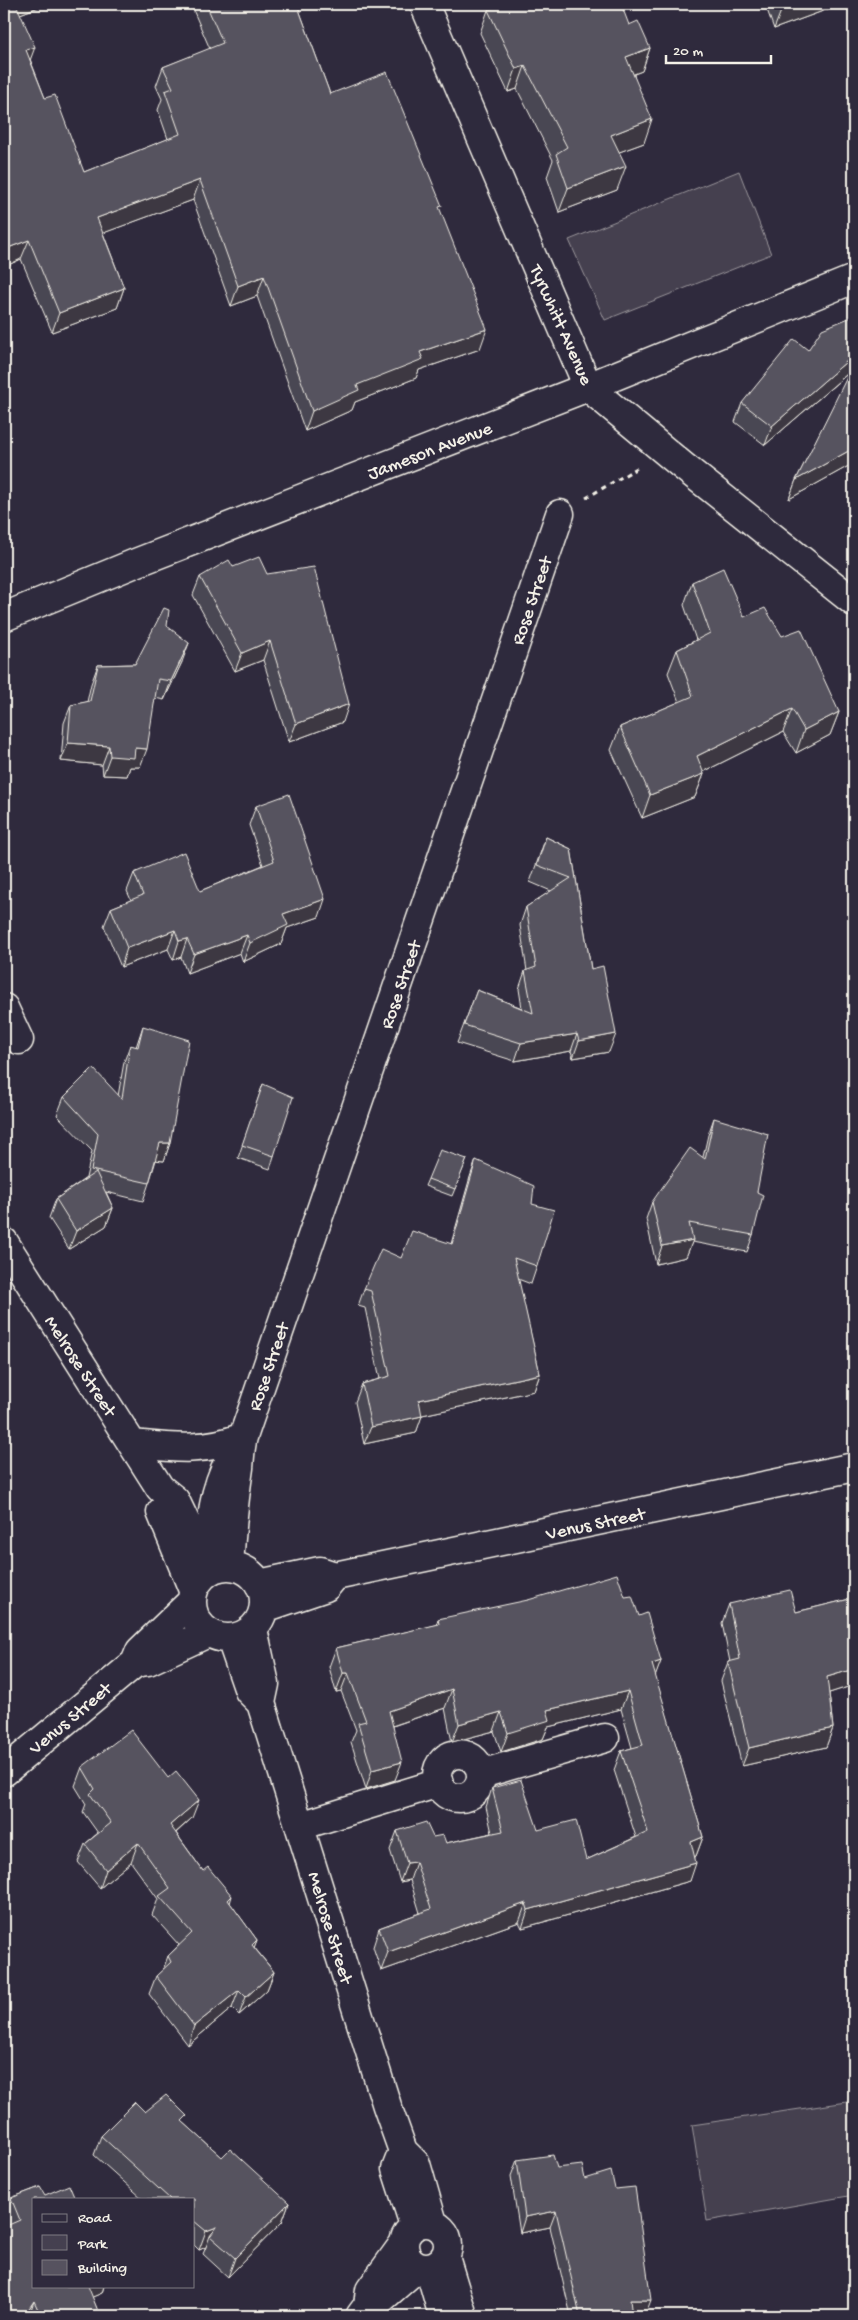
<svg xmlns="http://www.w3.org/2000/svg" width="858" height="2320" viewBox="0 0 858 2320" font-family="'Gochi Hand',sans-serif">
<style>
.green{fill:#454050;stroke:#9c989c}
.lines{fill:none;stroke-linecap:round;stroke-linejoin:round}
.minor-casing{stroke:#f4f1e8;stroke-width:31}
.path{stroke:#f4f1e8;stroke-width:3;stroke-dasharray:5 4;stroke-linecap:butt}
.minor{stroke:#2f2a3d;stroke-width:28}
.wall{fill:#4a4752;stroke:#f4f1e8}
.shaded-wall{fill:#3c3942;stroke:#f4f1e8}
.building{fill:#56525f;stroke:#f4f1e8}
.labels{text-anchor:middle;stroke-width:5;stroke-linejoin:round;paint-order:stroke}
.street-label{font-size:19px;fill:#f4f1e8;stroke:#2f2a3d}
</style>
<rect width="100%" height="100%" fill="#2f2a3d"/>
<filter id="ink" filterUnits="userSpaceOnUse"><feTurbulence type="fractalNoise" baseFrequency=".02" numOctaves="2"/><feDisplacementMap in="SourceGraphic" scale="10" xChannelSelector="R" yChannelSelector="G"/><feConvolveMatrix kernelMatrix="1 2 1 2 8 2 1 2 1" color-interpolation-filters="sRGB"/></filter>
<g filter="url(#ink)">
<path class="green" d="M 739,171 L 771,254 L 605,320 L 569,240 Z
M 854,2101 L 854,2195 L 707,2221 L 692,2125 Z"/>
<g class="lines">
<g class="minor-casing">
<path id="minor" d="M 424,4 L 588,387 L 683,466 L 854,602
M 4,617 L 133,564 L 588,387 L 854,279
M 4,1008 L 19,1040
M 4,1242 L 160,1488 L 175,1500 L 209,1571
M 134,1444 C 174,1448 204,1452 243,1437
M 161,1512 L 193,1590
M192 1602a36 36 0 1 1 72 0a36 36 0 1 1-72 0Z
M 214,1566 C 210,1530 210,1504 225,1469
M 229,1566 C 231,1533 234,1501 239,1468 C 240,1457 240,1448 243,1437 L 560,514
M 259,1584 L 320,1571 L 335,1576 L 854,1467
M 264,1608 L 326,1587 L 335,1576
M 253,1629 L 265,1684 L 261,1703 L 387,2106 L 403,2151 L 416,2164 L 433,2223
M 231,1639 L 249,1691 L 261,1703
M 135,1663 L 140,1651 L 191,1602
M437 1776a22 22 0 1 1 44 0a22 22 0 1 1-44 0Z
M 4,1772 L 135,1663 L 148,1661 L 208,1633
M 481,1774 L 605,1738
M 300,1826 L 439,1783
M 403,2151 L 396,2169 L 414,2225
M404 2245a22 22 0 1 1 44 0a22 22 0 1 1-44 0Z
M 445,2257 L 463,2316
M 429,2267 L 443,2316
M 368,2305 L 380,2300 L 419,2266
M 360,2316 L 368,2305 L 370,2290 L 404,2243"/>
</g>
<path class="path" d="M 586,498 L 637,468"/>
<use href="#minor" class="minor"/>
</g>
<path class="wall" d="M 4,4 L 46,4 L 20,14 L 30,59 L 45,98 L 84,172 L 168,139 L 158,110 L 162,99 L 156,86 L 163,67 L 210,49 L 194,12 L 197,4 L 297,4 L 330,94 L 440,211 L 480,349 L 419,370 L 416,378 L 355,402 L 352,410 L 305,431 L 257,296 L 231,306 L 193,200 L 103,233 L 124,288 L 117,308 L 52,332 L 21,259 L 4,267 Z
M 765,4 L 842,4 L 774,29 Z
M 596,6 L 629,25 L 650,48 L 642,71 L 634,74 L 644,143 L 619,152 L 617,190 L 559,212 L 547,177 L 553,160 L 517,89 L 508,92 L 480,33 L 488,10 Z
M 854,316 L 854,463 L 789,499 L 796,480 L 851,371 L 765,445 L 735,422 L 742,403 L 808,350 Z
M 233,567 L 267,574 L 343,722 L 289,742 L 263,660 L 235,671 L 193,595 L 200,577 Z
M 692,582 L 744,617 L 782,636 L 839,712 L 830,735 L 796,753 L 783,732 L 703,772 L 704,774 L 695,797 L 642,818 L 611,750 L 620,727 L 679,702 L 668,673 L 677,650 L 696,640 L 684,605 Z
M 167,626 L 182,662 L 164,700 L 155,698 L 140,767 L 130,767 L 127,776 L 103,775 L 102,765 L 61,761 L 64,723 L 71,705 L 87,702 L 91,684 L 98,665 L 135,664 Z
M 256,806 L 319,917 L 287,928 L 281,944 L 243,962 L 240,953 L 187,973 L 181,957 L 173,960 L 168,949 L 121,967 L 104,926 L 111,908 L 131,900 L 127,891 L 134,873 L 200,891 L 263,865 L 249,825 Z
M 546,837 L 571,849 L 591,969 L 609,1052 L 573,1058 L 571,1051 L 515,1061 L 457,1043 L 477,990 L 522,1008 L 519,989 L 525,971 L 527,971 L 520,925 L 526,907 L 551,891 L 530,882 Z
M 143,1026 L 170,1143 L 164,1161 L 156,1160 L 149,1183 L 143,1201 L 106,1192 L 113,1208 L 106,1226 L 69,1249 L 49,1218 L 56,1199 L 86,1178 L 92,1151 L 57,1115 L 64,1097 L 118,1096 L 124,1062 L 130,1045 L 136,1047 Z
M 263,1084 L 274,1156 L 270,1169 L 238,1158 Z
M 714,1118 L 757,1192 L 753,1235 L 747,1252 L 692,1242 L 686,1257 L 656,1264 L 646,1219 L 652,1202 L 703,1157 L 708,1135 Z
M 467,1159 L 452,1196 L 425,1186 L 428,1179 Z
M 476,1160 L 532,1204 L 537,1266 L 531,1284 L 518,1279 L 540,1374 L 534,1391 L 422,1415 L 416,1433 L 364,1444 L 355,1402 L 362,1384 L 380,1379 L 365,1308 L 358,1306 L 364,1289 L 401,1258 L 451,1244 L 470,1177 Z
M 625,1597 L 639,1616 L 661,1661 L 655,1676 L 703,1837 L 696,1856 L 695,1857 L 690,1881 L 522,1928 L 519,1922 L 381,1971 L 373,1947 L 379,1928 L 420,1913 L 410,1880 L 400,1882 L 390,1850 L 397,1831 L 433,1837 L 446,1843 L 492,1833 L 486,1807 L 492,1788 L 538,1830 L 586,1860 L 636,1837 L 614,1770 L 621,1751 L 632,1748 L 621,1709 L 548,1727 L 543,1739 L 501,1752 L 494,1731 L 452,1742 L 445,1708 L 393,1726 L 395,1780 L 366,1789 L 351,1742 L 356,1730 L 341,1691 L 336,1692 L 329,1667 L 336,1648 L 436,1625 L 438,1619 Z
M 854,1598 L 854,1685 L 829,1693 L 833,1728 L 826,1747 L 742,1766 L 721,1681 L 728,1662 L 730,1662 L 722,1623 L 729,1604 L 796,1612 Z
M 82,1767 L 192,1818 L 176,1833 L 203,1871 L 232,1896 L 230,1903 L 257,1940 L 254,1947 L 274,1972 L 267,1990 L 239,2015 L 232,2008 L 188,2045 L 149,1994 L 156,1976 L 163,1970 L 168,1956 L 179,1945 L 152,1915 L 158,1899 L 131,1862 L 100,1888 L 78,1862 L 85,1844 L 98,1833 L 83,1812 L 86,1804 L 75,1786 Z
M 145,2112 L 184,2123 L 222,2157 L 289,2203 L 282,2222 L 228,2277 L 203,2254 L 206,2247 L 199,2250 L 194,2245 L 194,2199 L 143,2199 L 94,2155 L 101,2136 Z
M 517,2160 L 557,2168 L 585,2179 L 645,2316 L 571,2316 L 550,2227 L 520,2233 L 511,2176 Z
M 40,2187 L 34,2286 L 104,2286 L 102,2293 L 92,2297 L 100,2316 L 4,2316 L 8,2225 L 4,2216 L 11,2198 Z"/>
<path class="shaded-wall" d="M 12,4 L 46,4 L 7,19 Z
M 799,4 L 842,4 L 774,29 L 781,11 Z
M 35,47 L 28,66 L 26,50 Z
M 650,48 L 642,71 L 618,80 L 626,57 Z
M 525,66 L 517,89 L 508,92 L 516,69 Z
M 652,119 L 644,143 L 603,158 L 611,135 Z
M 626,166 L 617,190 L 559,212 L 568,188 Z
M 200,180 L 193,200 L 90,238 L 97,218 Z
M 29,240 L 21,259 L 4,267 L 4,259 L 8,248 Z
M 264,276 L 257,296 L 231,306 L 238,286 Z
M 124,288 L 117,308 L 52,332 L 59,313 Z
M 487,329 L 480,349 L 419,370 L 416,378 L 355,402 L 352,410 L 305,431 L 312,411 L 357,385 L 420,352 Z
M 854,355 L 854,368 L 765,445 L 772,426 Z
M 854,448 L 854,463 L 789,499 L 796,480 Z
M 270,641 L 263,660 L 235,671 L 242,653 Z
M 189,643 L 182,662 L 164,700 L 171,681 Z
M 349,704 L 343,722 L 289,742 L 296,724 Z
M 792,709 L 783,732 L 689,779 L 697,756 Z
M 839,712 L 830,735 L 796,753 L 804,730 Z
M 68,743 L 109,746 L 102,765 L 61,761 Z
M 135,748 L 147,749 L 140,767 L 130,767 L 127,776 L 103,775 L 110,756 Z
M 704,774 L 695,797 L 642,818 L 650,795 Z
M 325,899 L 319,917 L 287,928 L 281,944 L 243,962 L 250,943 L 283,914 Z
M 175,930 L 168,949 L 121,967 L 127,948 Z
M 247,935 L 240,953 L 187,973 L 194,954 Z
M 187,939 L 181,957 L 173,960 L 179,941 Z
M 577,1034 L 571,1051 L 515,1061 L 521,1043 Z
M 616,1034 L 609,1052 L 573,1058 L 579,1041 Z
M 160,1143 L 170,1143 L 164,1161 L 154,1160 Z
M 113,1208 L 106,1226 L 69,1249 L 76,1231 Z
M 693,1240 L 686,1257 L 656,1264 L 662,1246 Z
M 540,1374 L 534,1391 L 413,1417 L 419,1400 Z
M 422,1416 L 416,1433 L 364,1444 L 371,1427 Z
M 661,1661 L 654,1680 L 652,1664 Z
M 854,1669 L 854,1685 L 820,1696 L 827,1677 Z
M 343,1673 L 348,1673 L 341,1691 L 336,1692 Z
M 452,1689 L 445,1708 L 383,1729 L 389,1711 Z
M 628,1691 L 621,1709 L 548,1727 L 543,1739 L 501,1752 L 508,1733 L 547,1710 Z
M 501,1712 L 494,1731 L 452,1742 L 459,1724 Z
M 833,1728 L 826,1747 L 742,1766 L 749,1748 Z
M 402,1762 L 395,1780 L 366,1789 L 372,1770 Z
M 199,1800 L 192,1818 L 163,1844 L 170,1825 Z
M 703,1837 L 696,1856 L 685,1860 L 691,1842 Z
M 138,1843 L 131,1862 L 100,1888 L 106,1870 Z
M 416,1862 L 410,1880 L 400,1882 L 407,1863 Z
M 696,1863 L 690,1881 L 522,1928 L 528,1910 Z
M 526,1903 L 519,1922 L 381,1971 L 388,1952 Z
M 257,1940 L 250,1958 L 252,1945 Z
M 274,1972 L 267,1990 L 239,2015 L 246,1997 Z
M 239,1990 L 232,2008 L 188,2045 L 194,2026 Z
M 289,2203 L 282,2222 L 228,2277 L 235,2258 Z
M 556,2211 L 550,2227 L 520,2233 L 525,2217 Z
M 217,2227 L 210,2236 L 206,2247 L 199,2250 L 206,2231 Z
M 87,2286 L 104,2286 L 102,2293 L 81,2302 Z
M 630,2300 L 651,2300 L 645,2316 L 624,2316 Z
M 34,2301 L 29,2316 L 24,2316 Z"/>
<path class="building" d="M 4,4 L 16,4 L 35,47 L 26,50 L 45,98 L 55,95 L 84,172 L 180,134 L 165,91 L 173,88 L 163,67 L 223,43 L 206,4 L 297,4 L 330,94 L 387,72 L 442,206 L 439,207 L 487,329 L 420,352 L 423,359 L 357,385 L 359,390 L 312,411 L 264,276 L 238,286 L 200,180 L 97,218 L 124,288 L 59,313 L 29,240 L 8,248 L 4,237 Z
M 501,4 L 595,4 L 596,6 L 601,4 L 621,4 L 629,25 L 638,21 L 650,48 L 626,57 L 652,119 L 611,135 L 626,166 L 568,188 L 556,154 L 567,147 L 525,66 L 516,69 L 488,10 Z
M 778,4 L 799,4 L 781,11 Z
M 854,316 L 854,355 L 772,426 L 742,403 L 794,339 L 808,350 L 822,329 Z
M 854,363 L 854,448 L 796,480 Z
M 259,557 L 267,574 L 314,567 L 349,704 L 296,724 L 270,641 L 242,653 L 200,577 L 229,560 L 233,567 Z
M 723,568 L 744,617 L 765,608 L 782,636 L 801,629 L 839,712 L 804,730 L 792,709 L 697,756 L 704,774 L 650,795 L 620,727 L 693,696 L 677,650 L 710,633 L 692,582 Z
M 164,608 L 169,610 L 167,626 L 189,643 L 171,681 L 158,679 L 147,749 L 135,748 L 134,758 L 110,756 L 109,746 L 68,743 L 71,705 L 90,701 L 98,665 L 135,664 Z
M 289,794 L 325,899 L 283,914 L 288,925 L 250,943 L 247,935 L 194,954 L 187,939 L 179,941 L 175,930 L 127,948 L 111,908 L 143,895 L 134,873 L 184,852 L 200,891 L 274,861 L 256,806 Z
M 546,837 L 571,849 L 591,969 L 603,966 L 616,1034 L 579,1041 L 577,1034 L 521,1043 L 464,1025 L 477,990 L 533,1013 L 525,971 L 536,967 L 526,907 L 571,878 L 537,865 Z
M 143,1026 L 189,1040 L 170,1143 L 160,1143 L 149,1183 L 91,1170 L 98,1134 L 64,1097 L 93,1068 L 122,1099 L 130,1045 L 138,1047 Z
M 263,1084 L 293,1097 L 274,1156 L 242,1145 Z
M 714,1118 L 768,1134 L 757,1192 L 763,1195 L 753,1235 L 689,1223 L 693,1240 L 662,1246 L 652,1202 L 690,1148 L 705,1159 Z
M 440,1150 L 467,1159 L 455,1189 L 428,1179 Z
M 476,1160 L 534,1186 L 532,1204 L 554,1210 L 537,1266 L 514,1258 L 540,1374 L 419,1400 L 422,1416 L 371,1427 L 362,1384 L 390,1376 L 371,1291 L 364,1289 L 381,1249 L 401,1258 L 412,1231 L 452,1244 Z
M 96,1172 L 113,1208 L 76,1231 L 56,1199 Z
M 617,1574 L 625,1597 L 632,1596 L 639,1616 L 647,1613 L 661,1661 L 652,1664 L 703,1837 L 691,1842 L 696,1863 L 528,1910 L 526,1903 L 388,1952 L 379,1928 L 431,1909 L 416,1862 L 407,1863 L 397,1831 L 426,1822 L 433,1837 L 443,1835 L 446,1843 L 503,1831 L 492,1788 L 521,1780 L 538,1830 L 576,1820 L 586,1860 L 648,1832 L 621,1751 L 643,1745 L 628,1691 L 547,1710 L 550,1720 L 508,1733 L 501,1712 L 459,1724 L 452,1689 L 389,1711 L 402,1762 L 372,1770 L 358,1723 L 366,1721 L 348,1673 L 343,1673 L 336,1648 L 439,1624 L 438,1619 L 528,1600 Z
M 790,1590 L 796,1612 L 854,1598 L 854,1669 L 827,1677 L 833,1728 L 749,1748 L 728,1662 L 740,1659 L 729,1604 Z
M 131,1730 L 168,1778 L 176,1771 L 199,1800 L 170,1825 L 203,1871 L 208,1867 L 232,1896 L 228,1900 L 257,1940 L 252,1945 L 274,1972 L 246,1997 L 239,1990 L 194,2026 L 156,1976 L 171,1962 L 168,1956 L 192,1933 L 159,1896 L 170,1888 L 138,1843 L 106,1870 L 85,1844 L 111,1823 L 90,1794 L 95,1789 L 82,1767 Z
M 166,2095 L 187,2116 L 182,2121 L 222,2157 L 230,2149 L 289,2203 L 235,2258 L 210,2236 L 217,2227 L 206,2231 L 194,2221 L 194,2199 L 170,2199 L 101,2136 L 135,2102 L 145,2112 Z
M 553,2155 L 557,2168 L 582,2165 L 585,2179 L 611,2171 L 615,2189 L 635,2187 L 651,2300 L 630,2300 L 632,2316 L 580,2316 L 556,2211 L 525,2217 L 517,2160 Z
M 69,2185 L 75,2199 L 34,2199 L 34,2286 L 88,2286 L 100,2316 L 41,2316 L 34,2301 L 24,2316 L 4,2316 L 4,2227 L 20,2220 L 11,2198 L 40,2187 L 45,2195 Z"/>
</g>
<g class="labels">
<g class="street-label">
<text transform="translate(563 324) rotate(66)" y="7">Tyrwhitt Avenue</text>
<text transform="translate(429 449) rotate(-21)" y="7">Jameson Avenue</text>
<text transform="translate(530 600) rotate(-71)" y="7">Rose Street</text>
<text transform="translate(399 984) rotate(-71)" y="7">Rose Street</text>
<text transform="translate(82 1365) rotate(57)" y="7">Melrose Street</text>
<text transform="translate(267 1366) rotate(-71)" y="7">Rose Street</text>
<text transform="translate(595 1522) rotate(-12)" y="7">Venus Street</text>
<text transform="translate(69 1717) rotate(-40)" y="7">Venus Street</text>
<text transform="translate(332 1927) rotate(73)" y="7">Melrose Street</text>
</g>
</g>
<rect width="858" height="2320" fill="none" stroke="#2f2a3d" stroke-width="20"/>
<rect x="10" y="10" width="838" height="2300" fill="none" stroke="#f4f1e8" stroke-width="2" filter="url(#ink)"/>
<rect x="32" y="2198" width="162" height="90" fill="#2f2a3d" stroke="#7e7a81"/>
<rect x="42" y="2214" width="25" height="8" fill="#2f2a3d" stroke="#7e7a81"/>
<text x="78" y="2222" font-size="15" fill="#f4f1e8">Road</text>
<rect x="42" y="2235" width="25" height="15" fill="#454050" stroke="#7e7a81"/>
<text x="78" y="2248" font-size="15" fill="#f4f1e8">Park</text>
<rect x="42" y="2260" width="25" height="15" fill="#56525f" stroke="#7e7a81"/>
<text x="78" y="2272" font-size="15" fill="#f4f1e8">Building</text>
<path d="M666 55v8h105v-8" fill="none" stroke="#f4f1e8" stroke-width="2.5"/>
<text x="673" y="55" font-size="15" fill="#f4f1e8" stroke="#2f2a3d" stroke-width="4" paint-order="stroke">20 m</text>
</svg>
